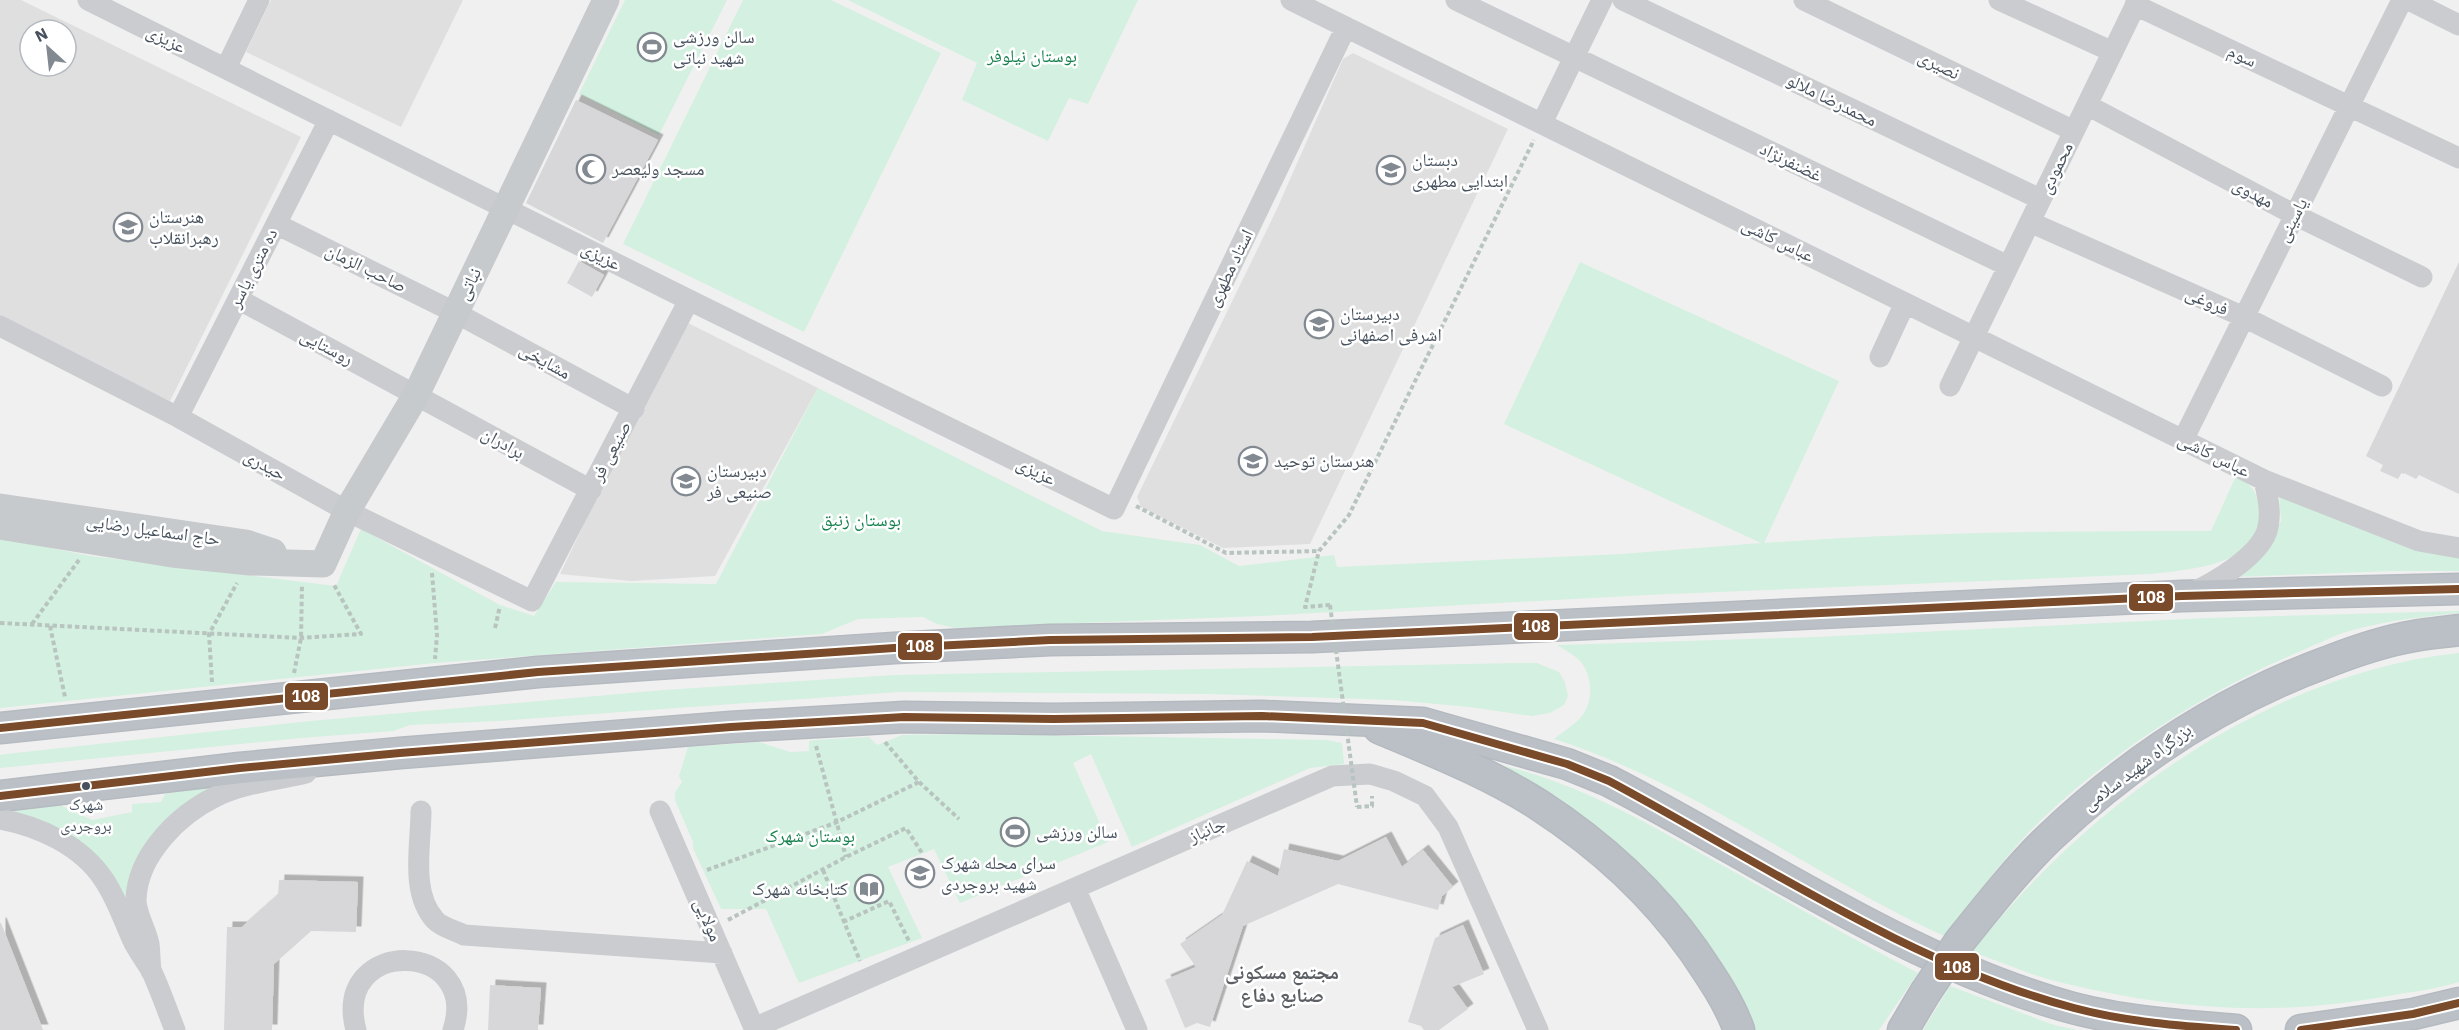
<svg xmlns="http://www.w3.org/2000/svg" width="2459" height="1030" viewBox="0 0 2459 1030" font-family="'IBM Plex Sans','Noto Naskh Arabic',sans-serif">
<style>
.education{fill:#dfdfe0;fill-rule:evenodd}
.green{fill:#d4f0e0}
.building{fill:#d7d7d9;filter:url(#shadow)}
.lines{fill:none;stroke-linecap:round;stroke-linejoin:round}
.highway-casing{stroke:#b5bac0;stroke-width:33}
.path{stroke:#b8c4c0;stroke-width:4;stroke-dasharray:4.5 3;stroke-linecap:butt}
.minor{stroke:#cacccf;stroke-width:21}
.major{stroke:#c6cacd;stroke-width:27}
.highway{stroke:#bbc0c6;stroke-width:30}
.highway-bridge-casing{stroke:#b5bac0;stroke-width:33;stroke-linecap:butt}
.path-bridge{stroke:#b8c4c0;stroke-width:4;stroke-dasharray:4.5 3;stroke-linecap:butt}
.highway-bridge{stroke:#bbc0c6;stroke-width:30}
.bus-1-casing{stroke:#fff;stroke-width:12}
.bus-1{stroke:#7a4b2a;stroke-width:8}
.bus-dot{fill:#47525e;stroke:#fff;stroke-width:2}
.labels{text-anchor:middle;stroke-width:5;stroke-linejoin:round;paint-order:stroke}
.bus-label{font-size:16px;fill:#47525e;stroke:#fff}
.poi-label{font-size:18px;fill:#47525e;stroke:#fff;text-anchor:start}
.street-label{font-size:18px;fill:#47525e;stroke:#fff}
.park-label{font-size:18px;fill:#15824e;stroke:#fff}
.neighbourhood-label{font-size:20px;font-weight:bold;fill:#5c6065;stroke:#fff}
.line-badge{stroke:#fff;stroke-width:2}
.badge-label{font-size:16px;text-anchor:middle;font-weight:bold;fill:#fff}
</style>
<defs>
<filter id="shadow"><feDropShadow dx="5.5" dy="-5.5" stdDeviation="0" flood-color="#0004"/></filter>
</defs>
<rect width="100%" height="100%" fill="#f1f0f0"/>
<path class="education" d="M 0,0 L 21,0 L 301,137 L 170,401 L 0,318 ZM 30,30 L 66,30 L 66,66 L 30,66 Z
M 271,0 L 463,0 L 401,127 L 246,52 Z
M 1353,53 L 1508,129 L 1310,544 L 1223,548 L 1141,507 L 1137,497 L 1276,211 L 1343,59 Z
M 682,320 L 818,388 L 715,576 L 631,581 L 560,574 Z"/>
<path class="green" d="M 625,0 L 727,0 L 659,135 L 579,94 Z
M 743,0 L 831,0 L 941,53 L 804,332 L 623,244 Z
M 848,0 L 1138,0 L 1088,104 L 1069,98 L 1048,141 L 962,100 L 977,63 Z
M 1580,262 L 1839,381 L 1764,543 C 1913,532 2062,531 2211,531 L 2236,476 C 2252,484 2259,494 2259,512 C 2261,567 2190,569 2151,574 L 1647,595 L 1261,616 L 955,628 L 937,624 L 923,617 L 858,619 L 822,634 L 435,663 L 0,708 L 0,538 L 91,556 L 336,586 L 361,529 L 500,605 L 534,616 L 556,582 L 716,584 L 818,388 L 1102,531 L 1200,545 L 1239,566 L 1334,555 L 1337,567 L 1621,554 L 1761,543 L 1504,424 Z
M 2279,493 L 2459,556 L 2459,571 L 2393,571 L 2234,577 L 2271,543 L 2281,521 Z
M 2459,611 L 2459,613 C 2419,617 2381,621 2343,633 C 2329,638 2315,645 2301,651 C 2206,691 2103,757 2030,831 C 1999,864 1972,901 1944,936 C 1812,875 1692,783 1554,739 C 1562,732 1573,726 1580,718 C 1595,702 1593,672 1577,658 C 1571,653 1563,649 1557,645 L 1815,637 L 2208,618 Z
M 2459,653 L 2459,982 C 2436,989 2411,992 2388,996 C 2272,1017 2176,1010 2063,983 C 2032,976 2002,962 1972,952 C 2088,804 2268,673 2459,653 Z
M 1516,663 L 1537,663 L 1559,672 L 1565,682 L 1568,696 L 1564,705 L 1550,713 L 1532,716 L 1469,707 L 1393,700 L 1206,694 L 899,692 L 498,721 L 410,725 L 393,731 L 301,738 L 0,768 L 0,755 L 15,753 L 310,721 L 664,690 L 894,675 Z
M 975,734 L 1326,740 L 1342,743 L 1344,764 L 1310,768 L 1132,847 L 1091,754 L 1073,763 L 1108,842 L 960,903 L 934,849 L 888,867 L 922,938 L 799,983 L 766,909 L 721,909 L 693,848 L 693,842 L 675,800 L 675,793 L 682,782 L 679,776 L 688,747 L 759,742 L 790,752 L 809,751 L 809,741 L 814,740 L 869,737 L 877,745 L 902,735 Z
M 1476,760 C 1564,775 1641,819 1718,863 C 1785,900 1851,938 1918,973 L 1879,1030 L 1747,1030 L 1714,964 Z
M 242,781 L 205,796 L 129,903 L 110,878 L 0,808 L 60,805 L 92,820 L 132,812 L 132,804 L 161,802 L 165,794 Z
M 1950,986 L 2054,1025 L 2077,1030 L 1923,1030 Z"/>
<path class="building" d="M 576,100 L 658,140 L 603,243 L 526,203 Z
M 579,261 L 604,275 L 592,297 L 567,283 Z
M 2459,262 L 2459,494 L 2419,475 L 2416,479 L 2402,472 L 2398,479 L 2380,471 L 2383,465 L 2366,456 Z
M 1386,837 L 1402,867 L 1423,850 L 1453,887 L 1442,896 L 1438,910 L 1338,884 L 1243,926 L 1210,1027 L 1197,1023 L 1185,1028 L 1165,980 L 1196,967 L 1180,944 L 1222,915 L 1247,861 L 1278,876 L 1284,849 L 1338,861 Z
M 279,880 L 358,882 L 356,932 L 311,931 L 274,964 L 272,1030 L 224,1030 L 227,927 L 242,927 L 278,895 Z
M 0,923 L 1,923 L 43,1030 L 0,1030 Z
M 1463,925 L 1484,974 L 1452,987 L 1468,1009 L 1439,1030 L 1424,1030 L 1421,1026 L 1408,1022 L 1435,938 Z
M 490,985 L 541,988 L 538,1030 L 488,1030 Z"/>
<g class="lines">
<g class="highway-casing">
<path id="highway" d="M 0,728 L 538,672 L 894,648 L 1050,640 L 1312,637 L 2182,596 L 2459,589
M 1379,728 C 1433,751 1489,773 1539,805 C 1599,844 1653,893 1694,951 C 1711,976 1729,1002 1739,1030
M 0,796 L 240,768 L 400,753 L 731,727 L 904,717 L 1054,719 L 1262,716 L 1423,723 L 1567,764 L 1609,781 C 1754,856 1896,954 2052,1002 C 2111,1021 2174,1025 2236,1030
M 1960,941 C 1989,905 2017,869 2049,838 C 2130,761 2223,700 2327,662 C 2355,651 2384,641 2414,636 C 2429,633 2444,632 2459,630
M 1903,1030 L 1925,993
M 2301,1030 L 2413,1014 L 2459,1003"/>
</g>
<path class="path" d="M 1136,506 L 1226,553 L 1319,551
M 432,573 L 437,635 L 435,659
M 1330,605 L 1305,607 L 1319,551 L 1349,515 L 1534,140
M 0,623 L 301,638 L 361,634 L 333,583
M 32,624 L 79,560
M 50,626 L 65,697
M 495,628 L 500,606
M 294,673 L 301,638 L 302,585
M 212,682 L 209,634 L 237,583
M 885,742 L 919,782 L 959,819
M 816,746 L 846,857
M 1357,807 L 1372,806 L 1372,796
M 707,870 L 835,823 L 919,782
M 823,870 L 860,961
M 728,920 L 846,857 L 906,828 L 922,853
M 843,922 L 889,901 L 909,941"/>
<path class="minor" d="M 88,0 L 689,300 L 1114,509 L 1346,27
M 1291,0 L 2264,480 L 2419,541 L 2459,548
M 1456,0 L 2008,266
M 1623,0 L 2040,199
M 1804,0 L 2074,131
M 1999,0 L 2113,52
M 2409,0 L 2459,25
M 2135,5 L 2459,158
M 226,68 L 259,0
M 2087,105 L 2295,215 L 2422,277
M 1542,123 L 1602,0
M 2030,222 L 2244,317 L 2382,386
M 276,224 L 456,313 L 634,409
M 238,299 L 591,490
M 0,326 L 178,417 L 347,511 L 532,601 L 689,300
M 1880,357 L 1905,303
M 1950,386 L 2138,0
M 178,417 L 329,120
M 2183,440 L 2402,0
M 2191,593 C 2214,583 2258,557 2267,531 C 2272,515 2268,497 2264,480
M 421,811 C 421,845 410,893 435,920 C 441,927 456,931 464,935 L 722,953
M 660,811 L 755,1030
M 0,819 C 39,826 82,846 104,880 C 117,899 124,922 134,943 C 139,952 145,961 151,970 C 160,989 167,1010 175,1030
M 1075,888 L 1137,1030
M 151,971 C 150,962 150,952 149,944 C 146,929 136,914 136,900 C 137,855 179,814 217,796 C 244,783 277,780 306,773
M 754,1028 L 1332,776 L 1370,774 L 1394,781 L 1425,796 L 1448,827 L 1538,1030
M 356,1030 C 331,935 482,940 453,1030"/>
<path class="major" d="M 0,507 L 246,543 L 273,552
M 0,526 L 172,554 L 250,562 L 323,564 L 347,511 L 416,395 L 606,0"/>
<use href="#highway" class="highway"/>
<g class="highway-bridge-casing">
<path id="highway-bridge" d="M 1925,993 L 1960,941"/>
</g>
<path class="path-bridge" d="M 1330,605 L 1357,807"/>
<use href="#highway-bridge" class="highway-bridge"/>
<g class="bus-1-casing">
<path id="bus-1" d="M 0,728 L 538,672 L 894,648 L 1050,640 L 1312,637 L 2182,596 L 2459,589
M 0,796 L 240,768 L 400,753 L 731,727 L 904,717 L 1054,719 L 1262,716 L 1423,723 L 1567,764 L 1609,781 C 1757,860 1911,965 2074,1008 C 2127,1022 2182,1026 2236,1030
M 2301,1030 L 2413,1014 L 2459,1003"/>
</g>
<use href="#bus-1" class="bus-1"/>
</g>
<defs>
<g id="stadium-ring" transform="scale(1.5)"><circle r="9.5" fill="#fff" stroke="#828991" stroke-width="1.5"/><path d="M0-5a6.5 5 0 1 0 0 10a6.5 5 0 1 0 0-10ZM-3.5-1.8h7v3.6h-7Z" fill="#828991"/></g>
<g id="mosque-ring" transform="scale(1.5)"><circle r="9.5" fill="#fff" stroke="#828991" stroke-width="1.5"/><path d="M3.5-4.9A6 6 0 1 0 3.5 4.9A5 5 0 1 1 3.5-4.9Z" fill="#828991"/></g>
<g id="school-ring" transform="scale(1.5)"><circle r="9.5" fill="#fff" stroke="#828991" stroke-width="1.5"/><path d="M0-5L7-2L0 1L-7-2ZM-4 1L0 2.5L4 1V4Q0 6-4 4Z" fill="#828991"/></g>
<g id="university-ring" transform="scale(1.5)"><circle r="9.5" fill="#fff" stroke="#828991" stroke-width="1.5"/><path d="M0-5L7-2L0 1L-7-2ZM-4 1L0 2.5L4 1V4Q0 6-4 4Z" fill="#828991"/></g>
<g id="library-ring" transform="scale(1.5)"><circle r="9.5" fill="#fff" stroke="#828991" stroke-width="1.5"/><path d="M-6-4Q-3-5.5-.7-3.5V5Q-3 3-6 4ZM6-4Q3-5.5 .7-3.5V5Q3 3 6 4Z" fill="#828991"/></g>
</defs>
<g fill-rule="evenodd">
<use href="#stadium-ring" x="652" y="47"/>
<use href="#mosque-ring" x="591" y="169"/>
<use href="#school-ring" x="1391" y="170"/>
<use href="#school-ring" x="128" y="227"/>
<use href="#school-ring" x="1319" y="324"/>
<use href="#school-ring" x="1253" y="461"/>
<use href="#school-ring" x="686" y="481"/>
<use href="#stadium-ring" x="1015" y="832"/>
<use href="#university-ring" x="920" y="873"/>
<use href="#library-ring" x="869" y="889"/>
</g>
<circle class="bus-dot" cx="86" cy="786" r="5"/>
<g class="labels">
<g class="bus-label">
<text x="86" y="810">شهرک<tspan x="86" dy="21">بروجردی</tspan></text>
</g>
<g class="poi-label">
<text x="673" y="43">سالن ورزشی<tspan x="673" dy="21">شهید نباتی</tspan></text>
<text x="1412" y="166">دبستان<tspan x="1412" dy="21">ابتدایی مطهری</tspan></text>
<text x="612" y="175">مسجد ولیعصر</text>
<text x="149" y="223">هنرستان<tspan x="149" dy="21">رهبرانقلاب</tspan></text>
<text x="1340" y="320">دبیرستان<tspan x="1340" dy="21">اشرفی اصفهانی</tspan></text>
<text x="1274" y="467">هنرستان توحید</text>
<text x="707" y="477">دبیرستان<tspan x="707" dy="21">صنیعی فر</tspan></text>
<text x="1036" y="838">سالن ورزشی</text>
<text x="941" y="869">سرای محله شهرک<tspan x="941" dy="21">شهید بروجردی</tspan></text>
<text x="848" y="895" text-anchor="end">کتابخانه شهرک</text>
</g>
<g class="street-label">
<text transform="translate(166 39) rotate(26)" y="6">عزیزی</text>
<text transform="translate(2242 56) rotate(25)" y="6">سوم</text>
<text transform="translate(1939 65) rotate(26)" y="6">نصیری</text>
<text transform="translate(1832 100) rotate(26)" y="6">محمدرضا ملالو</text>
<text transform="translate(1791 162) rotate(26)" y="6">غضنفرنژاد</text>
<text transform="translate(2056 168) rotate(-64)" y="6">محمودی</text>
<text transform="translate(2253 193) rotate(28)" y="6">مهدوی</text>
<text transform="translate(2292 220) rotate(-63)" y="6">یاسینی</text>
<text transform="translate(1778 240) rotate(26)" y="6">عباس کاشی</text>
<text transform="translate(601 256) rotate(27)" y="6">عزیزی</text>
<text transform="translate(253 268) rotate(-63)" y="6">ده متری یاسر</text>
<text transform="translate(366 268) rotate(26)" y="6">صاحب الزمان</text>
<text transform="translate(1230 268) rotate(-64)" y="6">استاد مطهری</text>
<text transform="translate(469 284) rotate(-64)" y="6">نباتی</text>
<text transform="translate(2207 301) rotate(24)" y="6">فروغی</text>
<text transform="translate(327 347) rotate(28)" y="6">روستایی</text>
<text transform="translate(545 361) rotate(29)" y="6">مشایخی</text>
<text transform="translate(503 443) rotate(29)" y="6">برادران</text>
<text transform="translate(611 451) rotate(-62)" y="6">صنیعی فر</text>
<text transform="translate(2214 455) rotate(26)" y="6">عباس کاشی</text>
<text transform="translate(265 465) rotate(29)" y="6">حیدری</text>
<text transform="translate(1036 471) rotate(26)" y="6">عزیزی</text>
<text transform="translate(153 530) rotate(8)" y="6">حاج اسماعیل رضایی</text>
<text transform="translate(2137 767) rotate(-37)" y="6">بزرگراه شهید سلامی</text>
<text transform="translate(1207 830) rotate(-23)" y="6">جانباز</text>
<text transform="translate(708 920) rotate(67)" y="6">مولايی</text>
</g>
<g class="park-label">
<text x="1032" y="62">بوستان نیلوفر</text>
<text x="861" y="526">بوستان زنبق</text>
<text x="810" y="842">بوستان شهرک</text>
</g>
<g class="neighbourhood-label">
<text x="1282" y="979">مجتمع مسکونی<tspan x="1282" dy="23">صنایع دفاع</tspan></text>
</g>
</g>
<g class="line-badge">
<rect x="2128" y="583" width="46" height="29" rx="6" fill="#7a4b2a"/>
<rect x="1513" y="612" width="46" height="29" rx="6" fill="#7a4b2a"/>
<rect x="897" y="632" width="46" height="29" rx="6" fill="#7a4b2a"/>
<rect x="284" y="682" width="45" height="29" rx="6" fill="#7a4b2a"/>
<rect x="1934" y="952" width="46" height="29" rx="6" fill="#7a4b2a"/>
</g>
<g class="badge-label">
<text x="2151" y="603">108</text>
<text x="1536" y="632">108</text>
<text x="920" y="652">108</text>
<text x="306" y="702">108</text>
<text x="1957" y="973">108</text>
</g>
<g transform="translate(48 48) rotate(333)"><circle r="28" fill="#ffffff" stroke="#b5babf" stroke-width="1.5"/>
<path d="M0-4.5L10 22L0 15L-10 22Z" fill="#828991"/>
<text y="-9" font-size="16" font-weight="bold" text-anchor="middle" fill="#47525e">N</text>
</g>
</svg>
